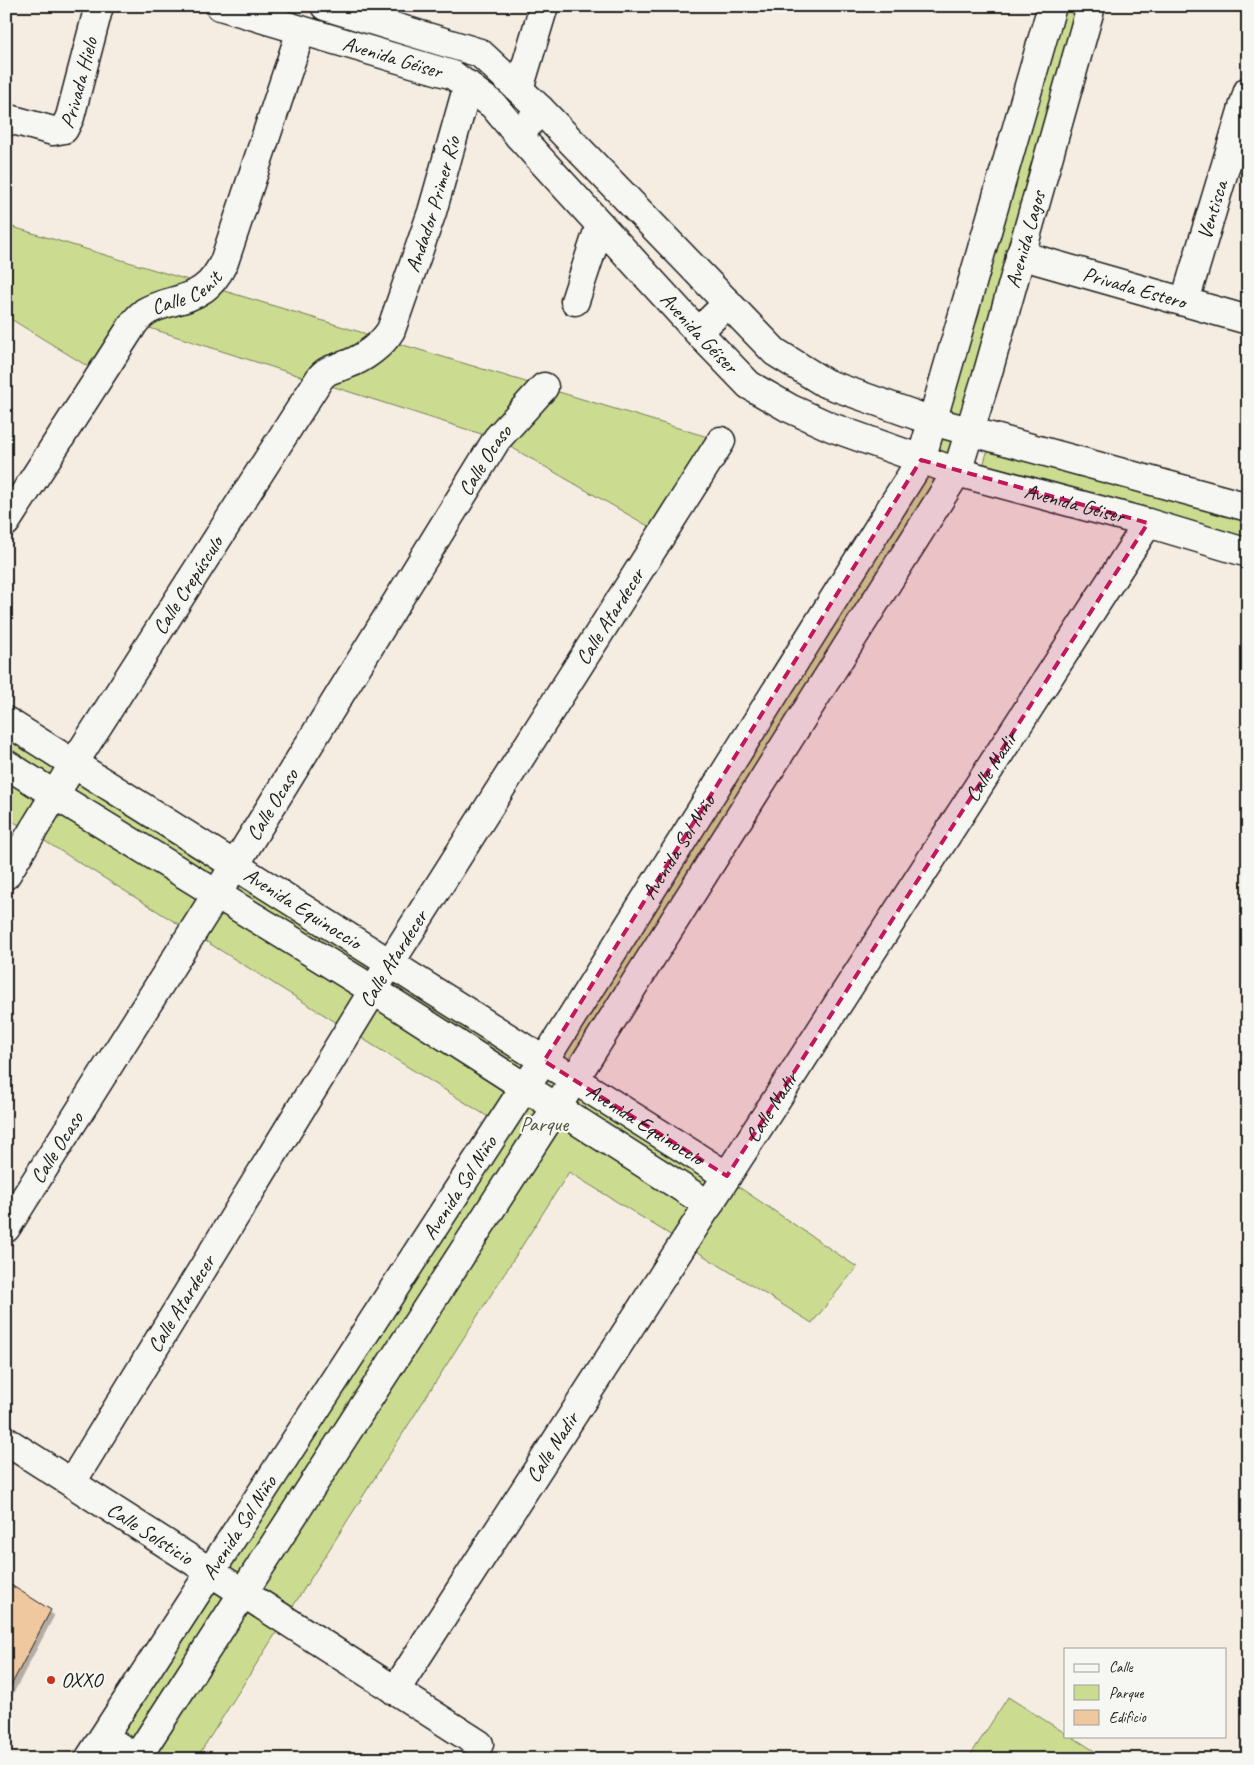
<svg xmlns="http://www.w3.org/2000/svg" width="1254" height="1765" viewBox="0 0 1254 1765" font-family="Caveat,sans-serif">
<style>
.green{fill:#cbdc91;stroke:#747c56}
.building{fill:#f0c8a0;stroke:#1c1c1c;filter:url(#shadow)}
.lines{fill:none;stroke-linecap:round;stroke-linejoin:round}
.street-casing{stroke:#1c1c1c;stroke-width:31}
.secondary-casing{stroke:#1c1c1c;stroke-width:31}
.street{stroke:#f6f6f2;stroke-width:28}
.secondary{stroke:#f6f6f2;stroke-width:28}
.marked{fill:#c2185b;fill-opacity:0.2;stroke:#c2185b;stroke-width:4;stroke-dasharray:10 6;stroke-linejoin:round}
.poi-dot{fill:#c8321e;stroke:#f6f6f2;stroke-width:2}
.labels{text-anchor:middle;stroke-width:4.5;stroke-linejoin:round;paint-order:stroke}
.street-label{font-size:21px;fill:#1c1c1c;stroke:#f6f6f2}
.park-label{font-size:21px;fill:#51563f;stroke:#f6f6f2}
.poi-label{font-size:21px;fill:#1c1c1c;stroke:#f6f6f2;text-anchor:start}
</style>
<defs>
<filter id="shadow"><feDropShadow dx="3" dy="5.5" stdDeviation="0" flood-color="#0004"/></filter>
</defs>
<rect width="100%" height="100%" fill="#f5ede2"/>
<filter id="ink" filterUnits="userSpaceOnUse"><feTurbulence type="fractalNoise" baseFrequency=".02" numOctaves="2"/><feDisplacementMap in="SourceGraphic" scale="10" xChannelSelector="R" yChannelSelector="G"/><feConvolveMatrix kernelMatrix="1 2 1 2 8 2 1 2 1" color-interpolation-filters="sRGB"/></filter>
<g filter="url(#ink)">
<path class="green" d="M 1049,6 L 1092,6 L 951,480 L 565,1073 L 656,1131 L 857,1267 L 812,1323 L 569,1172 L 196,1759 L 88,1759 L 490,1118 L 6,817 L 6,717 L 544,1060 L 921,460 Z
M 6,225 L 721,441 L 662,534 L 497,439 L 134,323 L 100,374 L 6,316 Z
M 989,446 L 1248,520 L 1248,540 L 983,466 Z
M 1008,1697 L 1065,1733 L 1065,1736 L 1071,1736 L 1107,1759 L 968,1759 Z"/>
<path class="building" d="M 6,1582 L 51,1610 L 6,1695 Z"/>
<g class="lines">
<g class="street-casing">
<g id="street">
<path id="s1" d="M 220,6 L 453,75 L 493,105 L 519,136 L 698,332 L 749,385 L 789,408 L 831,427 L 957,472 L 1148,523 L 1248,553"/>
<path d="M 325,6 L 480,53 L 540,109 L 775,352 L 825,383 L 932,421 L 1248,507"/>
<path d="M 519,89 L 544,6"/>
<path id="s2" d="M 6,118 L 53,131 L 64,129 L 70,117 L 99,6"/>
<path id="s3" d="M 1020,255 L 1248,320"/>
<path d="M 575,301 L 600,225"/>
<path id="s4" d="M 1185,301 L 1248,91"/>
<path id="s5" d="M 6,522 L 134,323 C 137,319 141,315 145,312 C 163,301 185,302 203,289 C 212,283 219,272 224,262 L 301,31"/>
<path id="s6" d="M 6,721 L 727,1176"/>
<path d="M 6,764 L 55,795 L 373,990 L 709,1205"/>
<path id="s7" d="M 6,875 L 74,763 L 320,378 C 328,368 336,369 348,364 C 364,358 382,345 391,330 L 432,212 L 468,85"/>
<path id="s8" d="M 6,1228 L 235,865 L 497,439 L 544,387"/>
<path id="s9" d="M 6,1441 L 479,1744"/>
<path id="s10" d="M 72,1482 L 390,963 L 721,441"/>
<path id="s11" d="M 395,1691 L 1148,523"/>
<path d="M 104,1737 L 136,1758"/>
</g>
</g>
<g class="secondary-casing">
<g id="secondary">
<path d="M 519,136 L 540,109"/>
<path d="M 698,332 L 728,303"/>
<path id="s12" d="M 89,1759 L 524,1088 L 544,1061 L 921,460 L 1052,6"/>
<path id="s13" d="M 136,1759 L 574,1080 L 957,472 L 988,372 L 1091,6"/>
</g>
</g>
<use href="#street" class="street"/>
<use href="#secondary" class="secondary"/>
</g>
</g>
<path class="marked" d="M 921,460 L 1148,523 L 727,1176 L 544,1061 Z"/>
<circle class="poi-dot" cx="51" cy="1680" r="5"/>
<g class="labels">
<g class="street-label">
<text dy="7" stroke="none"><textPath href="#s1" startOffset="180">Avenida Géiser</textPath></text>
<text dy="7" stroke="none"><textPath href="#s2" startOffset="109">Privada Hielo</textPath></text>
<text dy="7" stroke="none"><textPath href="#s7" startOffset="808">Andador Primer Río</textPath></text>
<text dy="7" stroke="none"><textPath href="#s4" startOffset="95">Ventisca</textPath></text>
<text dy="7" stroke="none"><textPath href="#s13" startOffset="1769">Avenida Lagos</textPath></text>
<text dy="7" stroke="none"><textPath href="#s3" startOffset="119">Privada Estero</textPath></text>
<text dy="7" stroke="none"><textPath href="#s5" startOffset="298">Calle Cenit</textPath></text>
<text dy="7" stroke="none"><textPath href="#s1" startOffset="600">Avenida Géiser</textPath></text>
<text dy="7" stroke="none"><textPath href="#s8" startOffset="905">Calle Ocaso</textPath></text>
<text dy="7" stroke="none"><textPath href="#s1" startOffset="1020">Avenida Géiser</textPath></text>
<text dy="7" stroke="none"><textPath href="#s7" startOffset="342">Calle Crepúsculo</textPath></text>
<text dy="7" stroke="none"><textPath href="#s10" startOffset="1019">Calle Atardecer</textPath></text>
<text dy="7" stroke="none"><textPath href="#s11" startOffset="1100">Calle Nadir</textPath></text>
<text dy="7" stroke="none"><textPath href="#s8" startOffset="500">Calle Ocaso</textPath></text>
<text dy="7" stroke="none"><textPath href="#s12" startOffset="1086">Avenida Sol Niño</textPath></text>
<text dy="7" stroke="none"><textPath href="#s6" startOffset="351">Avenida Equinoccio</textPath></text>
<text dy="7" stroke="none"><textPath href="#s10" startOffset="614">Calle Atardecer</textPath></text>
<text dy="7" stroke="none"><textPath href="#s11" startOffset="695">Calle Nadir</textPath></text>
<text dy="7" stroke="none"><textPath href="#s6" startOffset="756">Avenida Equinoccio</textPath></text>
<text dy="7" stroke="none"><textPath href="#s8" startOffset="95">Calle Ocaso</textPath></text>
<text dy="7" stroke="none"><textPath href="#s12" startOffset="681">Avenida Sol Niño</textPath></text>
<text dy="7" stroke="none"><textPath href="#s10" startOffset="209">Calle Atardecer</textPath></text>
<text dy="7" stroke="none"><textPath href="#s11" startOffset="290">Calle Nadir</textPath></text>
<text dy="7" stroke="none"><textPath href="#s12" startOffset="276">Avenida Sol Niño</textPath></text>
<text dy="7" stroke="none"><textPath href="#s9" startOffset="171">Calle Solsticio</textPath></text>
</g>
<g class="park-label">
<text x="544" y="1131">Parque</text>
</g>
<g class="poi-label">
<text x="61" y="1687">OXXO</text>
</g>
</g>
<rect width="1254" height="1765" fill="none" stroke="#f6f6f2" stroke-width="25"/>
<rect x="12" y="12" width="1229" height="1740" fill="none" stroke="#1c1c1c" stroke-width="2" filter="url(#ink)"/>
<rect x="1064" y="1648" width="162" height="90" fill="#f6f6f2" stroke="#9f9f9c"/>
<rect x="1074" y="1664" width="25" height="8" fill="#f6f6f2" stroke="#9f9f9c"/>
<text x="1109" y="1672" font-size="15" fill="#1c1c1c">Calle</text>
<rect x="1074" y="1685" width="25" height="15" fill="#cbdc91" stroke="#9f9f9c"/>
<text x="1109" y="1698" font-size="15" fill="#1c1c1c">Parque</text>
<rect x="1074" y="1710" width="25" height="15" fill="#f0c8a0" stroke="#9f9f9c"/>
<text x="1109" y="1722" font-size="15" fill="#1c1c1c">Edificio</text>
</svg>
